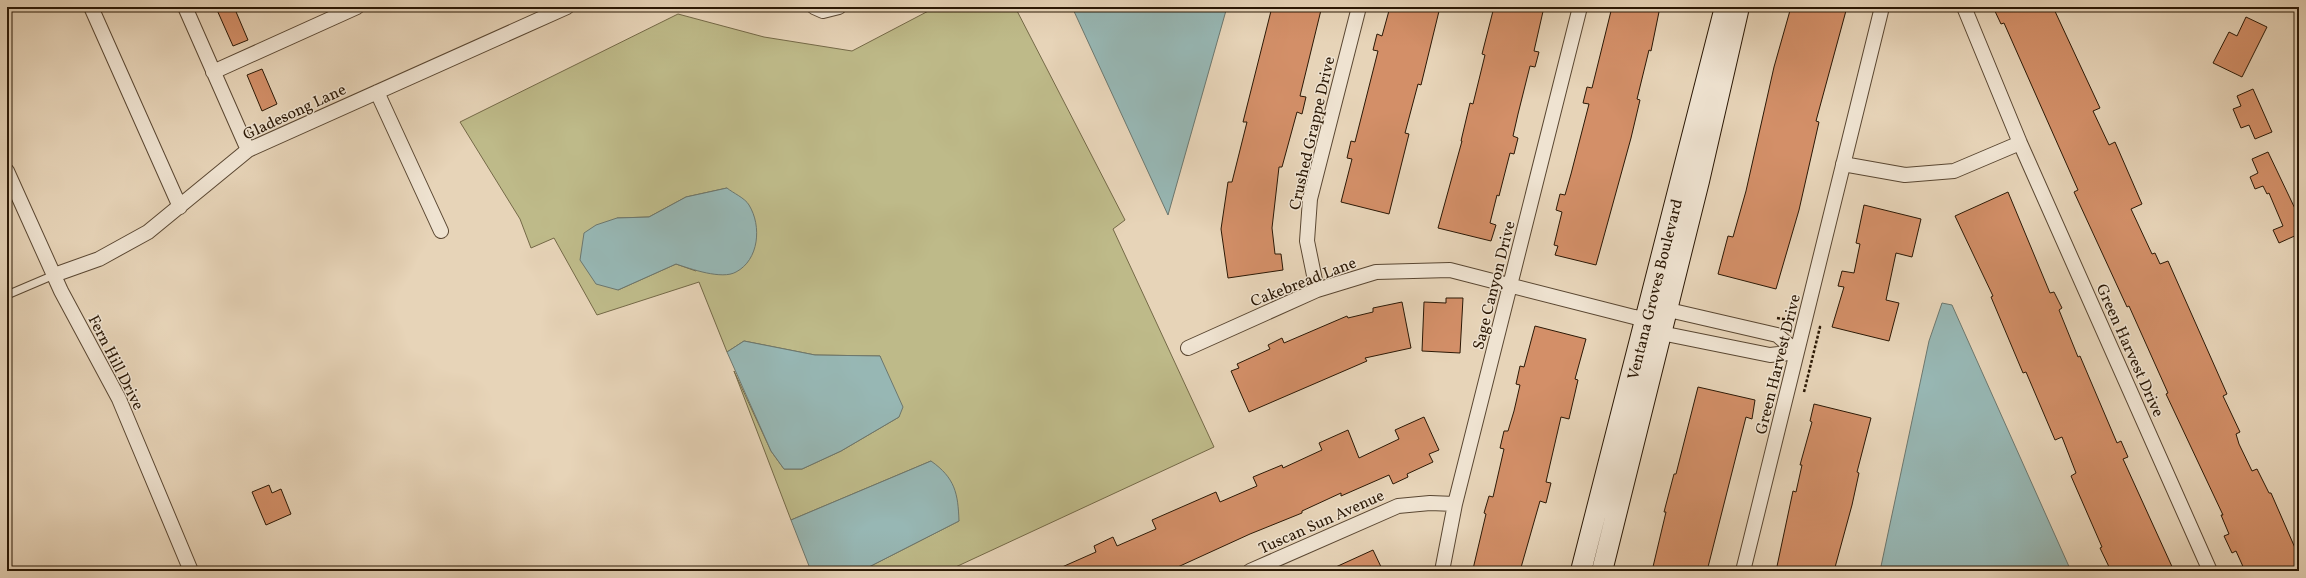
<svg xmlns="http://www.w3.org/2000/svg" width="2306" height="578" viewBox="0 0 2306 578" font-family="Vollkorn,serif">
<style>
.green{fill:#beba89;stroke:#746947;fill-rule:evenodd}
.water{fill:#97b7b4;stroke:#6c776e}
.building{fill:#d38f68;stroke:#2b1805}
.lines{fill:none;stroke-linecap:round;stroke-linejoin:round}
.lane-casing{stroke:#5a4732;stroke-width:9}
.street-casing{stroke:#5a4732;stroke-width:16}
.secondary-casing{stroke:#2b1805;stroke-width:22}
.path{stroke:#2b1805;stroke-width:2.5;stroke-dasharray:3 2;stroke-linecap:butt}
.lane{stroke:#efe3d1;stroke-width:7}
.street{stroke:#efe3d1;stroke-width:14}
.secondary{stroke:#efe3d1;stroke-width:20}
.labels{text-anchor:middle;stroke-width:3;stroke-linejoin:round;paint-order:stroke}
.street-label{font-size:16px;fill:#2b1805;stroke:#efe3d1}
</style>
<rect width="100%" height="100%" fill="#e7d4b8"/>
<filter id="stains"><feTurbulence type="fractalNoise" baseFrequency=".005" numOctaves="4"/><feColorMatrix values="0 0 0 0 .2 0 0 0 0 .09 0 0 0 0 .02 0 0 0 .5 -.17"/></filter>
<radialGradient id="worn" r=".72"><stop offset=".6" stop-color="#630" stop-opacity="0"/><stop offset="1" stop-color="#630" stop-opacity=".3"/></radialGradient>
<path class="green" d="M 936,7 L 1015,7 L 1125,220 L 1113,229 L 1214,447 L 947,571 L 861,571 L 959,521 L 931,461 L 791,520 L 734,371 L 771,451 L 784,469 L 802,469 L 841,451 L 899,417 L 880,356 L 815,355 L 744,341 L 727,352 L 699,282 L 597,315 L 554,238 L 531,248 L 520,219 L 460,122 L 678,14 L 764,37 L 852,51 ZM 727,188 L 696,271 L 676,264 L 618,290 L 617,218 L 649,217 L 686,197 Z"/>
<path class="water" d="M 1072,7 L 1227,7 L 1168,215 Z
M 727,188 C 733,193 745,198 749,205 C 762,226 759,260 736,272 C 722,280 691,269 676,264 L 618,290 L 596,284 L 580,260 L 584,233 L 596,225 L 617,218 L 649,217 L 686,197 Z
M 1942,303 L 1952,305 L 2071,571 L 1880,571 L 1929,341 Z
M 744,341 L 815,355 L 880,356 L 903,407 L 899,417 L 841,451 L 802,469 L 784,469 L 771,451 L 727,352 Z
M 931,461 C 955,478 958,493 959,521 L 861,571 L 811,571 L 791,520 Z"/>
<path class="building" d="M 224,7 L 234,7 L 248,40 L 233,46 L 217,10 Z
M 1272,7 L 1309,7 L 1321,10 L 1300,96 L 1306,97 L 1302,114 L 1297,112 L 1282,167 L 1279,167 L 1272,228 L 1275,254 L 1281,254 L 1283,270 L 1228,278 L 1221,229 L 1228,182 L 1232,182 L 1247,122 L 1243,122 Z
M 1390,7 L 1440,7 L 1421,85 L 1418,84 L 1405,133 L 1409,134 L 1389,214 L 1341,202 L 1352,159 L 1347,158 L 1351,141 L 1355,142 L 1378,51 L 1373,50 L 1377,34 L 1382,36 Z
M 1494,7 L 1544,7 L 1534,51 L 1539,52 L 1535,67 L 1530,66 L 1518,114 L 1513,136 L 1518,138 L 1514,154 L 1510,153 L 1499,196 L 1497,195 L 1490,223 L 1496,225 L 1491,241 L 1438,228 L 1462,141 L 1461,141 L 1470,103 L 1473,104 L 1485,55 L 1482,54 Z
M 1612,7 L 1660,7 L 1651,51 L 1649,50 L 1637,99 L 1640,100 L 1631,138 L 1596,265 L 1555,255 L 1558,246 L 1554,245 L 1562,212 L 1556,210 L 1560,194 L 1565,195 L 1571,174 L 1589,104 L 1583,103 L 1587,87 L 1592,88 Z
M 1791,7 L 1847,7 L 1816,121 L 1819,122 L 1799,210 L 1776,289 L 1718,274 L 1728,236 L 1733,237 L 1746,191 L 1774,67 Z
M 1993,7 L 2053,7 L 2100,108 L 2093,111 L 2109,145 L 2115,142 L 2142,204 L 2131,209 L 2152,254 L 2155,253 L 2160,264 L 2168,261 L 2227,394 L 2223,396 L 2240,432 L 2236,434 L 2239,444 L 2252,471 L 2257,469 L 2269,493 L 2271,493 L 2299,557 L 2299,571 L 2245,571 L 2236,551 L 2232,553 L 2224,536 L 2229,534 L 2221,515 L 2223,515 L 2166,394 L 2168,393 L 2129,306 L 2127,307 L 2074,192 L 2078,190 L 2004,23 L 2001,24 Z
M 2246,17 L 2267,27 L 2242,77 L 2213,63 L 2229,32 L 2237,36 Z
M 262,69 L 277,104 L 262,111 L 247,75 Z
M 2253,89 L 2272,132 L 2255,139 L 2249,125 L 2241,128 L 2233,109 L 2241,106 L 2237,96 Z
M 2268,152 L 2299,217 L 2299,234 L 2279,243 L 2273,230 L 2283,226 L 2269,193 L 2267,194 L 2263,186 L 2255,189 L 2250,177 L 2258,173 L 2252,159 Z
M 2008,192 L 2050,293 L 2054,292 L 2062,308 L 2059,310 L 2078,357 L 2080,356 L 2117,443 L 2121,441 L 2128,457 L 2123,459 L 2174,571 L 2111,571 L 2100,548 L 2102,547 L 2071,476 L 2076,473 L 2062,437 L 2055,440 L 2026,372 L 2023,373 L 1991,297 L 1993,296 L 1955,216 Z
M 1864,205 L 1921,219 L 1912,257 L 1896,253 L 1886,300 L 1899,303 L 1889,341 L 1832,327 L 1844,287 L 1838,286 L 1842,271 L 1854,273 L 1860,244 L 1856,243 Z
M 1446,298 L 1463,298 L 1460,353 L 1422,351 L 1424,302 L 1446,303 Z
M 1402,302 L 1411,348 L 1365,358 L 1367,361 L 1249,412 L 1231,371 L 1239,368 L 1237,364 L 1270,349 L 1268,345 L 1282,338 L 1284,343 L 1347,316 L 1348,318 L 1373,312 L 1373,308 Z
M 1535,326 L 1586,339 L 1575,379 L 1578,380 L 1569,419 L 1561,417 L 1546,482 L 1551,483 L 1546,503 L 1540,501 L 1520,571 L 1474,571 L 1473,569 L 1486,514 L 1484,513 L 1489,496 L 1493,497 L 1504,449 L 1500,448 L 1504,431 L 1508,431 L 1514,411 L 1520,385 L 1516,384 L 1520,366 L 1524,367 Z
M 1698,387 L 1755,400 L 1752,419 L 1746,417 L 1707,571 L 1652,571 L 1666,512 L 1664,512 L 1674,474 L 1676,474 Z
M 1814,404 L 1871,418 L 1857,472 L 1859,473 L 1852,505 L 1834,571 L 1776,571 L 1793,491 L 1796,492 L 1802,465 L 1800,465 L 1812,422 L 1810,421 Z
M 1424,417 L 1439,450 L 1429,454 L 1433,462 L 1407,474 L 1408,477 L 1393,484 L 1389,475 L 1341,496 L 1341,493 L 1302,511 L 1302,513 L 1250,534 L 1169,571 L 1053,571 L 1096,552 L 1094,546 L 1113,537 L 1117,546 L 1156,529 L 1152,520 L 1216,492 L 1220,502 L 1257,486 L 1253,477 L 1282,465 L 1283,468 L 1322,450 L 1319,443 L 1348,430 L 1359,458 L 1399,439 L 1395,430 Z
M 269,485 L 272,493 L 281,489 L 291,514 L 266,525 L 252,492 Z
M 1373,550 L 1383,571 L 1327,571 Z"/>
<g class="lines">
<g class="lane-casing">
<path id="lane" d="M 7,295 L 54,275"/>
</g>
<g class="street-casing">
<path id="street" d="M 91,7 L 180,207
M 185,7 L 248,150
M 814,7 L 823,11 L 839,7
M 1964,7 L 2020,143 L 2210,571
M 213,72 L 357,7
M 377,92 L 441,231
M 1843,164 L 1905,175 L 1954,171 L 2020,143
M 7,171 L 61,291 L 119,399 L 191,571
M 54,275 L 99,259 L 148,232 L 248,150 L 567,7
M 1317,290 L 1307,241 L 1310,199 L 1359,7
M 1655,327 L 1661,333 L 1770,355 L 1797,352
M 1188,348 L 1317,290 L 1376,272 L 1450,270 L 1634,317 L 1646,319 L 1667,309 L 1673,311 L 1777,335 L 1797,352
M 1250,571 L 1398,506 L 1430,503 L 1455,504
M 1442,571 L 1455,504 L 1580,7
M 1743,571 L 1882,7"/>
</g>
<g class="secondary-casing">
<path id="secondary" d="M 1581,571 L 1725,7
M 1602,571 L 1699,181 L 1739,7"/>
</g>
<path class="path" d="M 1777,318 L 1790,320
M 1804,392 L 1820,327 L 1818,327"/>
<use href="#lane" class="lane"/>
<use href="#street" class="street"/>
<use href="#secondary" class="secondary"/>
</g>
<g class="labels">
<g class="street-label">
<text transform="translate(294 111) rotate(-25)" y="6">Gladesong Lane</text>
<text transform="translate(1311 133) rotate(-77)" y="6">Crushed Grappe Drive</text>
<text transform="translate(1303 281) rotate(-21)" y="6">Cakebread Lane</text>
<text transform="translate(1493 285) rotate(-76)" y="6">Sage Canyon Drive</text>
<text transform="translate(1654 289) rotate(-76)" y="6">Ventana Groves Boulevard</text>
<text transform="translate(2131 350) rotate(66)" y="6">Green Harvest Drive</text>
<text transform="translate(117 362) rotate(63)" y="6">Fern Hill Drive</text>
<text transform="translate(1777 364) rotate(-76)" y="6">Green Harvest Drive</text>
<text transform="translate(1321 521) rotate(-24)" y="6">Tuscan Sun Avenue</text>
</g>
</g>
<rect width="2306" height="578" fill="none" stroke="#e7d4b8" stroke-width="24"/>
<rect x="8" y="8" width="2290" height="562" fill="none" stroke="#2b1805" stroke-width="2"/>
<rect x="12" y="12" width="2282" height="554" fill="none" stroke="#2b1805"/>
<rect width="100%" height="100%" filter="url(#stains)"/>
<rect width="100%" height="100%" fill="url(#worn)"/>
</svg>
